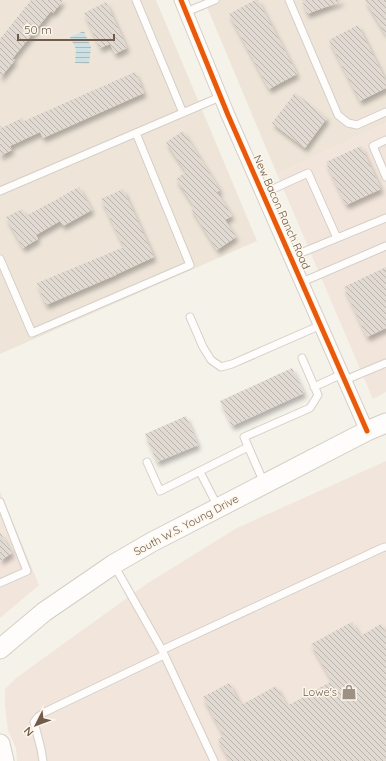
<svg xmlns="http://www.w3.org/2000/svg" width="386" height="761" viewBox="0 0 386 761" font-family="Quicksand,sans-serif">
<style>
.residential{fill:#eee5d8}
.commercial{fill:#f2e5db}
.water{fill:url(#water-rules)}
.building{fill:url(#building-back-hatch);filter:url(#shadow)}
.lines{fill:none;stroke-linecap:round;stroke-linejoin:round}
.lane-casing{stroke:#d4cfc8;stroke-width:9}
.street-casing{stroke:#d4cfc8;stroke-width:15}
.secondary-casing{stroke:#d4cec6;stroke-width:21}
.lane{stroke:#fefdfc;stroke-width:7}
.street{stroke:#fefdfc;stroke-width:13}
.secondary{stroke:#fefdfc;stroke-width:19}
.cycleway-casing{stroke:#fdf7eb;stroke-width:8}
.cycleway{stroke:#e8590c;stroke-width:5}
.labels{text-anchor:middle;stroke-width:3;stroke-linejoin:round;paint-order:stroke}
.street-label{font-size:11px;fill:#705b4d;stroke:#fdf7eb}
.poi-label{font-size:11px;fill:#705b4d;stroke:#fdf7eb;text-anchor:end}
</style>
<defs>
<pattern id="water-rules" width="6" height="5" patternUnits="userSpaceOnUse"><rect width="6" height="5" fill="#cde1e4"/><path d="M0 2.5h6" fill="none" stroke="#abb9bb"/></pattern>
<pattern id="building-back-hatch" width="6" height="6" patternUnits="userSpaceOnUse"><rect width="6" height="6" fill="#e1dad2"/><path d="M-1 5l2 2M0 0l6 6M5-1l2 2" fill="none" stroke="#bbb4ad"/></pattern>
<filter id="shadow"><feDropShadow dx="2.5" dy="4.5" stdDeviation="2" flood-color="#0004"/></filter>
</defs>
<rect width="100%" height="100%" fill="#f5f2ea"/>
<path class="residential" d="M 0,0 L 156,0 L 257,241 L 0,354 Z
M 204,0 L 386,0 L 386,123 L 277,174 Z"/>
<path class="commercial" d="M 386,123 L 386,392 L 373,399 L 277,174 Z
M 386,461 L 386,761 L 17,761 L 16,748 L 8,730 L 5,705 L 5,689 L 16,678 L 148,583 L 237,528 Z
M 0,491 L 39,585 L 0,618 Z"/>
<path class="water" d="M 84,31 L 91,47 L 89,64 L 75,63 L 76,49 L 70,37 Z"/>
<path class="building" d="M 31,0 L 63,0 L 53,13 L 51,11 L 12,59 L 15,60 L 0,78 L 0,39 Z
M 255,0 L 258,0 L 297,74 L 269,89 L 229,14 Z
M 302,0 L 341,0 L 342,1 L 307,14 Z
M 365,0 L 386,0 L 386,35 Z
M 106,2 L 127,48 L 115,54 L 110,44 L 100,48 L 84,13 Z
M 358,25 L 386,81 L 386,88 L 360,101 L 329,40 Z
M 135,72 L 144,93 L 43,138 L 40,132 L 10,146 L 12,150 L 0,156 L 0,125 L 1,128 L 22,118 L 24,121 Z
M 295,93 L 327,118 L 305,148 L 272,123 Z
M 183,131 L 220,190 L 217,192 L 232,216 L 225,220 L 236,237 L 217,250 L 191,208 L 194,206 L 176,179 L 186,172 L 166,142 Z
M 361,146 L 381,189 L 346,205 L 326,162 Z
M 79,187 L 92,210 L 63,226 L 60,221 L 36,235 L 38,239 L 23,248 L 6,217 L 22,209 L 26,216 Z
M 123,189 L 154,257 L 115,275 L 116,275 L 46,305 L 37,283 L 124,247 L 101,199 Z
M 386,267 L 386,328 L 367,337 L 344,287 Z
M 292,368 L 304,393 L 232,426 L 220,401 Z
M 186,416 L 198,445 L 157,462 L 145,434 Z
M 0,532 L 12,553 L 0,561 Z
M 352,622 L 360,636 L 381,624 L 386,633 L 386,761 L 230,761 L 218,739 L 224,736 L 203,697 L 229,683 L 241,705 L 276,686 L 287,706 L 332,681 L 311,644 Z"/>
<g class="lines">
<g class="lane-casing">
<path id="lane" d="M 136,0 L 183,113
M 289,0 L 338,115 L 348,123 L 357,125 L 386,112
M 186,12 L 215,0
M 386,140 L 373,146 L 386,177
M 0,191 L 220,97
M 262,194 L 308,173 L 337,238
M 291,257 L 386,218
M 0,259 L 32,333 L 190,265 L 136,133
M 302,282 L 386,246
M 190,317 L 203,347 L 211,360 L 221,367 L 232,364 L 321,325
M 345,380 L 386,363
M 314,387 L 342,374
M 147,462 L 160,491 L 248,447
M 200,472 L 218,507
M 264,483 L 244,437 L 310,408 L 318,395 L 302,358
M 0,502 L 27,571 L 0,583
M 114,565 L 162,650 L 214,761
M 162,650 L 382,548 L 386,547
M 43,761 L 41,749 L 34,722 L 38,717 L 45,712 L 164,655"/>
</g>
<g class="street-casing">
<path id="street" d="M 181,0 L 228,115 L 367,431"/>
</g>
<g class="secondary-casing">
<path id="secondary" d="M 0,649 L 44,612 L 114,564 L 152,542 L 367,431 L 386,423
M 0,744 L 4,761"/>
</g>
<use href="#lane" class="lane"/>
<use href="#street" class="street"/>
<use href="#secondary" class="secondary"/>
<g class="cycleway-casing">
<path id="cycleway" d="M 181,0 L 228,115 L 367,431"/>
</g>
<use href="#cycleway" class="cycleway"/>
</g>
<defs>
<g id="shop-bare" transform="scale(1.2)"><path d="M-5-2.5h2.3a2.7 3.5 0 0 1 5.4 0H5L5.5 6h-11ZM-1.5-2.5h3a1.5 2.3 0 0 0-3 0Z" fill="#9f9084" stroke="#fdf7eb" stroke-width="2.5" paint-order="stroke"/></g>
</defs>
<g fill-rule="evenodd">
<use href="#shop-bare" x="349" y="692"/>
</g>
<g class="labels">
<g class="street-label">
<text transform="translate(282 212) rotate(66)" y="4">New Bacon Ranch Road</text>
<text transform="translate(186 525) rotate(-28)" y="4">South W.S. Young Drive</text>
</g>
<g class="poi-label">
<text x="337" y="696">Lowe's</text>
</g>
</g>
<g transform="translate(36 725) rotate(228)" stroke="#fdf7eb" stroke-width="3" paint-order="stroke">
<path d="M0-3L7 15L0 10L-7 15Z" fill="#705b4d"/>
<text y="-6" font-size="11" font-weight="bold" text-anchor="middle" fill="#705b4d">N</text>
</g>
<path d="M18 34v6h96v-6" fill="none" stroke="#705b4d" stroke-width="2"/>
<text x="24" y="34" font-size="12" fill="#705b4d" stroke="#fdf7eb" stroke-width="3" paint-order="stroke">50 m</text>
</svg>
